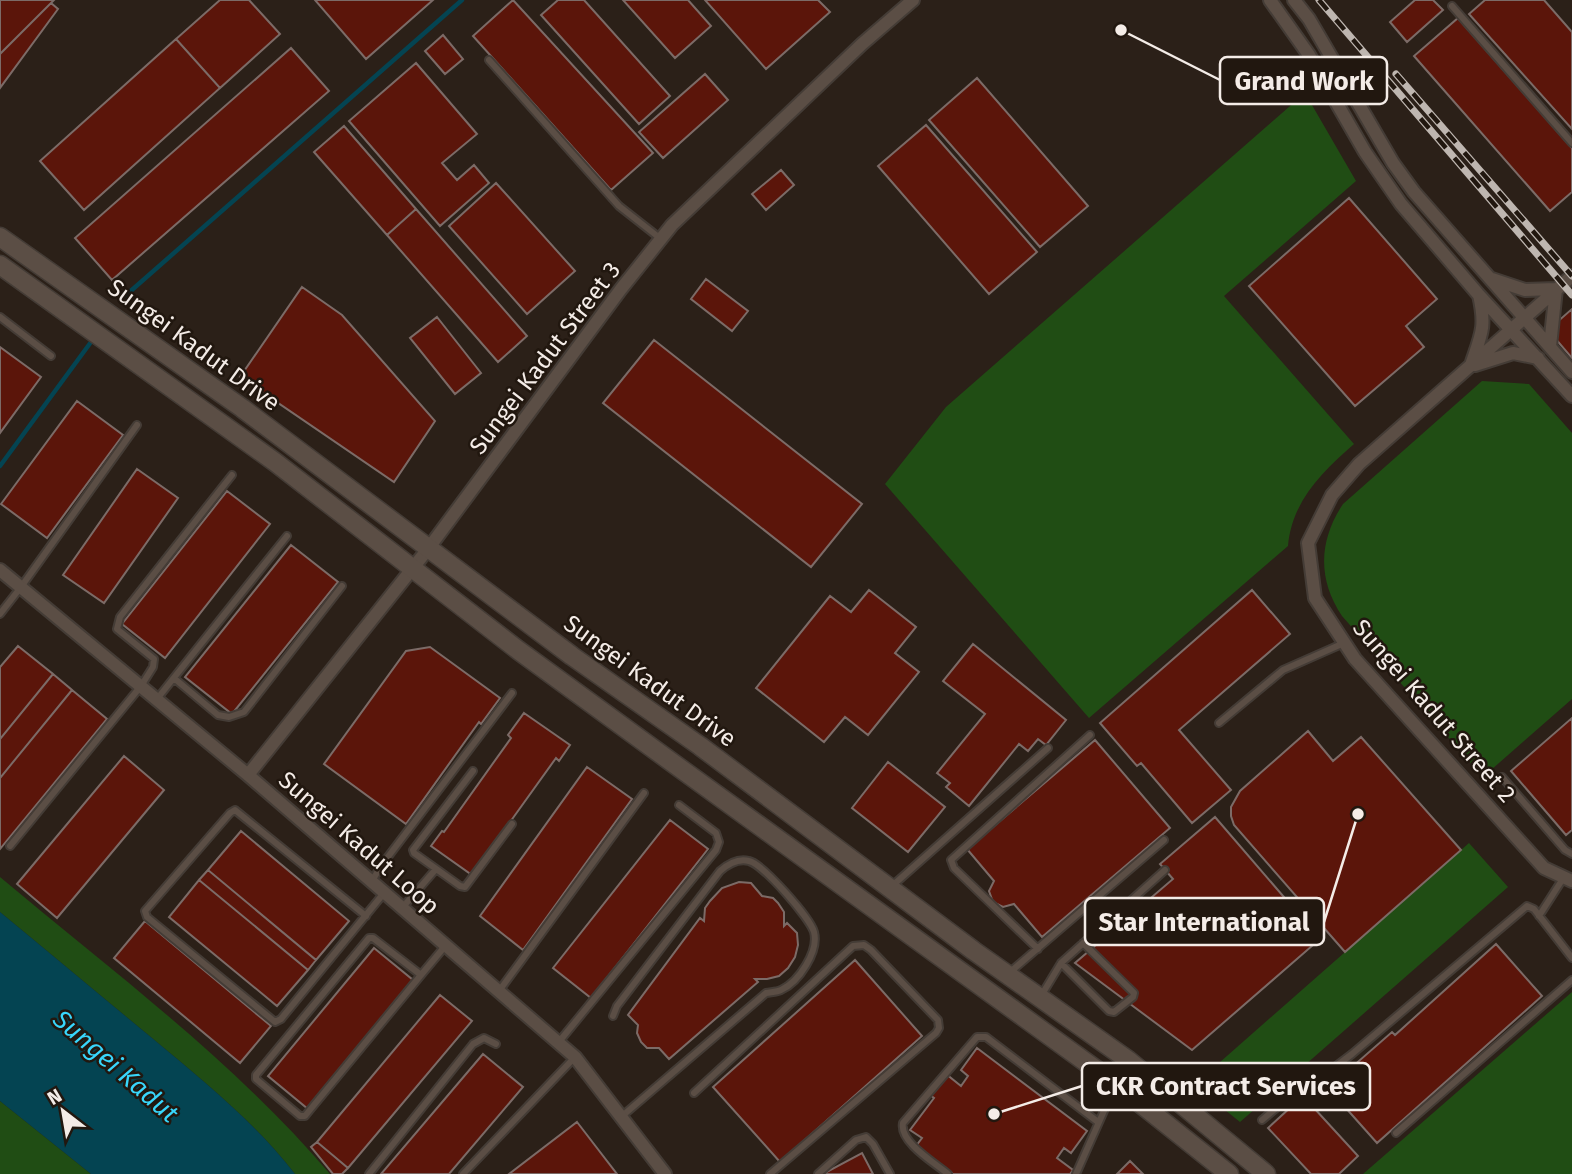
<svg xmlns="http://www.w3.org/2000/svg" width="1572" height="1174" viewBox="0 0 1572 1174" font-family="'Fira Sans',sans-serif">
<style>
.green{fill:#204d14}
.water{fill:#044452}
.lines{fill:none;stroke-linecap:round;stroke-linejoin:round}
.stream{stroke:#044452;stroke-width:4.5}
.building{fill:#5b150a;stroke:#7c6b67;stroke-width:2}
.service-casing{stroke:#443c36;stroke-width:10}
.minor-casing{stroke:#443c36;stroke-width:16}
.secondary-casing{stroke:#443c36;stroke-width:21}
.service{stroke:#5b4e45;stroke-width:6}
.minor{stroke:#5b4e45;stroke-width:12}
.secondary{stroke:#5b4e45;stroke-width:18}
.rail-casing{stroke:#beb6b0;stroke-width:7}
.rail{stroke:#21170f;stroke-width:4.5;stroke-dasharray:13;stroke-linecap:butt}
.labels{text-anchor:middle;stroke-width:5;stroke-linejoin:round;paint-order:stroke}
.street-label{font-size:24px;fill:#f4ece7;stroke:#21170f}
.water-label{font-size:26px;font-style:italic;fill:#38d6fb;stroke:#21170f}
.leader{fill:none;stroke:#f4ece7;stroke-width:2.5}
.callout-dot{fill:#f4ece7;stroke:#21170f;stroke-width:2.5}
.callout{fill:#21170f;stroke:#f4ece7;stroke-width:2.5}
.callout-label{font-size:26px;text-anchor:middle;font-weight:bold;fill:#f4ece7}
</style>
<rect width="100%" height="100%" fill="#2b2018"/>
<path class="green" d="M 1305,93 L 1356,181 L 1224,296 L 1354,444 C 1322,472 1292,501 1288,546 L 1089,718 L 885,484 L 946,407 Z
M 1482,381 L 1529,384 L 1572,433 L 1572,699 L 1483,777 L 1342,616 C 1317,579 1319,540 1343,504 Z
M 1469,843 L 1508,887 L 1240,1122 L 1194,1085 Z
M 0,877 C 113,972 234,1061 330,1174 L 295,1174 C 255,1122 202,1080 152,1038 C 101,996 51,954 0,912 Z
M 1572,992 L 1572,1174 L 1363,1174 Z
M 0,1101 L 91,1174 L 0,1174 Z"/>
<path class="water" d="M 0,912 C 51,954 101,996 152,1038 C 202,1080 255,1122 295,1174 L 91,1174 L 0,1101 Z"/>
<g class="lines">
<path class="stream" d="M 125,296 L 462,0
M 0,466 L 91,342"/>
</g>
<path class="building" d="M 0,0 L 54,0 L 0,54 Z
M 220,0 L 249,0 L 280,34 L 220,88 L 176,39 Z
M 315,0 L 433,0 L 366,59 Z
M 513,0 L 653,153 L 611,190 L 473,36 Z
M 558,0 L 584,0 L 670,96 L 639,124 L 541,15 Z
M 623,0 L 688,0 L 711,26 L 675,58 Z
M 705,0 L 818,0 L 830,12 L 766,69 Z
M 1415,0 L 1433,0 L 1443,10 L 1407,42 L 1390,22 Z
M 1485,0 L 1544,0 L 1572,32 L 1572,129 L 1469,14 Z
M 51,3 L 58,9 L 0,88 L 0,54 Z
M 1458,18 L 1572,148 L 1572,192 L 1550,211 L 1414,56 Z
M 443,35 L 463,59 L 445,74 L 425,51 Z
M 176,39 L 220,88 L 84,210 L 40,161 Z
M 291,48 L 329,91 L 112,280 L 75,238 Z
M 416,63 L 477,134 L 442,163 L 457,180 L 474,165 L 489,183 L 440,226 L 349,121 Z
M 705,74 L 728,100 L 663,158 L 639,132 Z
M 977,78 L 1088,206 L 1040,247 L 929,120 Z
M 926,125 L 1037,252 L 989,294 L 878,166 Z
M 344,126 L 416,209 L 387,235 L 314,152 Z
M 781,170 L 794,185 L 766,210 L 752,194 Z
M 496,183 L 575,271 L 527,314 L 449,226 Z
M 1349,198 L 1437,299 L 1406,326 L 1424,347 L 1355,406 L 1249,286 Z
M 416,209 L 527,336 L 498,362 L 387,235 Z
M 706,279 L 748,311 L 732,331 L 691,299 Z
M 302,287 L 342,315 L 435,421 L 394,482 L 240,377 Z
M 1572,309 L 1572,358 L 1548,330 Z
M 437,317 L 481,373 L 455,394 L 410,338 Z
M 654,340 L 862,504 L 811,567 L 603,403 Z
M 0,347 L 41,377 L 0,433 Z
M 77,401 L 123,435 L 47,538 L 1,504 Z
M 137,469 L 178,498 L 104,603 L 63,575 Z
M 227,491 L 270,524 L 165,658 L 122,624 Z
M 291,545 L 338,582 L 232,714 L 185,677 Z
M 869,590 L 916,627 L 895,653 L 919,672 L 868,735 L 845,717 L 824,742 L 756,688 L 830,596 L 851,612 Z
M 1252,590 L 1290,634 L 1179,730 L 1231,790 L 1192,823 L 1141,763 L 1137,766 L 1100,723 Z
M 973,644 L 1066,720 L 1046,745 L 1038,739 L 1028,751 L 1019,744 L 969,806 L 946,787 L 950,783 L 937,773 L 985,714 L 943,681 Z
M 18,646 L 53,674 L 0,739 L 0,667 Z
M 430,647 L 500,698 L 481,724 L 479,722 L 406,824 L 324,764 L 406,651 Z
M 53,674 L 72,690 L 0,778 L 0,739 Z
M 72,690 L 107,719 L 0,849 L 0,778 Z
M 524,713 L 570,745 L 559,761 L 556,758 L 472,875 L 431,846 L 442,831 L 444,832 L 511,738 L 508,735 Z
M 1572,718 L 1572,830 L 1566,835 L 1511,771 Z
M 1308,731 L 1333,761 L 1361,737 L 1461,850 L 1345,952 L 1234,825 L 1231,816 L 1231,807 L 1240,791 Z
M 1095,740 L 1170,828 L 1042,937 L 1014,904 L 1003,907 L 993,902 L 989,891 L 994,881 L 967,849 Z
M 124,756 L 164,790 L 57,918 L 17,884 Z
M 888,762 L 945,807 L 908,852 L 852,808 Z
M 587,767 L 632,799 L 523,950 L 480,916 Z
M 1215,817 L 1320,939 L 1192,1050 L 1075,963 L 1173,879 L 1160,864 Z
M 670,820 L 708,849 L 591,998 L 553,968 Z
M 241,831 L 349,921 L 316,960 L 208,870 Z
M 208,870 L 316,960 L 308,970 L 199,880 Z
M 199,880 L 308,970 L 277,1006 L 169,917 Z
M 739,882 L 751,883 L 762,896 L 773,898 L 778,903 L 784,912 L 784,926 L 787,923 L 797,933 L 798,945 L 795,957 L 788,968 L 779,976 L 767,979 L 755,979 L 758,982 L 669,1059 L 659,1048 L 647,1048 L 641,1042 L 637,1033 L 638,1025 L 628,1015 L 700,918 L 704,921 L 705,908 L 710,901 L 722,888 Z
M 145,921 L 271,1026 L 240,1063 L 114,958 Z
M 1496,944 L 1542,996 L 1377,1143 L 1328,1088 L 1392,1032 L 1395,1035 Z
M 374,948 L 413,980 L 308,1109 L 268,1076 Z
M 855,960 L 922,1036 L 780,1162 L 713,1087 Z
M 440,995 L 472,1021 L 348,1168 L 317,1142 Z
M 977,1048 L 1087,1131 L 1071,1153 L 1064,1148 L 1057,1158 L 1073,1170 L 1070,1174 L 953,1174 L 916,1146 L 922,1138 L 910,1130 L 934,1098 L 930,1095 L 946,1074 L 961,1086 L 968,1076 L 961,1070 Z
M 483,1054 L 523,1087 L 449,1174 L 381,1174 Z
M 1303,1096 L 1358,1156 L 1339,1174 L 1311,1174 L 1268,1128 Z
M 577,1122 L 617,1174 L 509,1174 Z
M 317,1142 L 348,1168 L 342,1174 L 333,1174 L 311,1147 Z
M 862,1153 L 873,1174 L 823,1174 Z
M 1130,1161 L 1143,1174 L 1117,1174 Z"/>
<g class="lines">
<g class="service-casing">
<path id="service" d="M 1452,6 L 1572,143
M 489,60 L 619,206 L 661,239
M 0,317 L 51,356
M 0,614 L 21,587 L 137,425
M 175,679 L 218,715 L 229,717 L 244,712 L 342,586
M 157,699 L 287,536
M 1219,723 L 1283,670 L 1344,643
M 473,771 L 413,850 L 414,853 L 460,886 L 465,887 L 512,824
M 1502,777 L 1565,850 L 1572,854
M 10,846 L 141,686 L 153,667 L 154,659 L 117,629 L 120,617 L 232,475
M 372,881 L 381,866 L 512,693
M 892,886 L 1048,748
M 402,908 L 436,869
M 366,916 L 235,810 L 230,813 L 145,911 L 147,917 L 275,1022 L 281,1019 L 384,893
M 1539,916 L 1564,877
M 1038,949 L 954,868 L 951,860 L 1090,735
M 1061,963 L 1109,1011 L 1114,1012 L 1133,997 L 1134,993 L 1083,943
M 1009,973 L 1164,840
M 421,975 L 373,938 L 369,938 L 256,1075 L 256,1079 L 300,1116 L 305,1116 L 309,1111 L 421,975 L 446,945
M 499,991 L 644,793
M 1041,996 L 1061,963 L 1165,870
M 613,1016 L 617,1006 L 720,871 C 728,864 738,858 749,861 C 763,864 810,918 814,932 C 819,951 799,982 781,990 C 777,992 771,992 766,993 L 621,1117
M 558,1043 L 716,850 L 719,842 L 716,833 L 679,805
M 694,1093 L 853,946 L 864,945 L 871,950 L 938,1020 L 939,1028 L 936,1033 L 770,1174
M 1262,1120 L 1305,1084 L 1327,1073 L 1352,1054 L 1527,906 L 1534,909 L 1572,958
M 1396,1133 L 1572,980
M 369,1174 L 473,1044 L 484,1038 L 496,1044
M 463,1174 L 575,1057
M 818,1174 L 856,1140 L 866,1137 L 873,1144 L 890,1174
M 948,1174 C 935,1163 899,1142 903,1123 L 977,1037 L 986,1037 L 1098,1122
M 1076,1174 L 1115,1086"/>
</g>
<g class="minor-casing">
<path id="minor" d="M 1270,0 L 1309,55 L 1365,152 L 1401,204 L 1478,294 L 1572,396
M 1294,0 L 1309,19 L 1393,163 L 1414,192 L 1572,372
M 1572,276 L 1359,464 L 1332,495 L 1308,543 L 1315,598 L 1355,659 L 1544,868 L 1572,881
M 1492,279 L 1525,290 L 1556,289
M 1550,346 L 1556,289
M 1472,362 C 1482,333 1486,326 1479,295
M 1475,365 L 1513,353 L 1538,358
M 0,570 L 248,775 L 575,1057 L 665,1174
M 248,775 L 428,549 L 621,289 L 672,225 L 862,44 L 913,0"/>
</g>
<g class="secondary-casing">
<path id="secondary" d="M 0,237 L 242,408 L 572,656 L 700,746 L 974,951 L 1128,1060 L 1266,1174
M 0,265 L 275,462 L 518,650 L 677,766 L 1116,1084 L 1229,1174"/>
</g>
<use href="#service" class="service"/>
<use href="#minor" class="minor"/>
<use href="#secondary" class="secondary"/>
<g class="rail-casing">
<path id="rail" d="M 1319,0 L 1572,295
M 1396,74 L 1572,276"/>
</g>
<use href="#rail" class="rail"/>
</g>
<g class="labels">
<g class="street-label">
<text transform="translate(194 345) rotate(36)" y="8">Sungei Kadut Drive</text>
<text transform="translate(545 358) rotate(-53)" y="8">Sungei Kadut Street 3</text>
<text transform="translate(650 681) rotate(36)" y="8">Sungei Kadut Drive</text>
<text transform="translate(1434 711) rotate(49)" y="8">Sungei Kadut Street 2</text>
<text transform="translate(359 843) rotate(41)" y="8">Sungei Kadut Loop</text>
</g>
<g class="water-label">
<text transform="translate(116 1066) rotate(41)" y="9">Sungei Kadut</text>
</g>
</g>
<path class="leader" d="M1121 30L1220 80M1358 814L1324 922M994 1114L1082 1086"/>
<g class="callout-dot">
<circle cx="1121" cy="30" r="7"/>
<circle cx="1358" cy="814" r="7"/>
<circle cx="994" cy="1114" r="7"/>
</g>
<g class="callout">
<rect x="1220" y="57" width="167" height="47" rx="7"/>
<rect x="1085" y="898" width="239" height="47" rx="7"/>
<rect x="1082" y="1063" width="288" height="47" rx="7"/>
</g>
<g class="callout-label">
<text x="1304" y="90">Grand Work</text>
<text x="1204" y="931">Star International</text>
<text x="1226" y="1095">CKR Contract Services</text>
</g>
<g transform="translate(63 1111) rotate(329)" stroke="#21170f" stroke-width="5" paint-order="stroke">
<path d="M0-5L12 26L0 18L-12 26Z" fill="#f4ece7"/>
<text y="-10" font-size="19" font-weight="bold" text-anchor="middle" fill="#f4ece7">N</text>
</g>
</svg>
